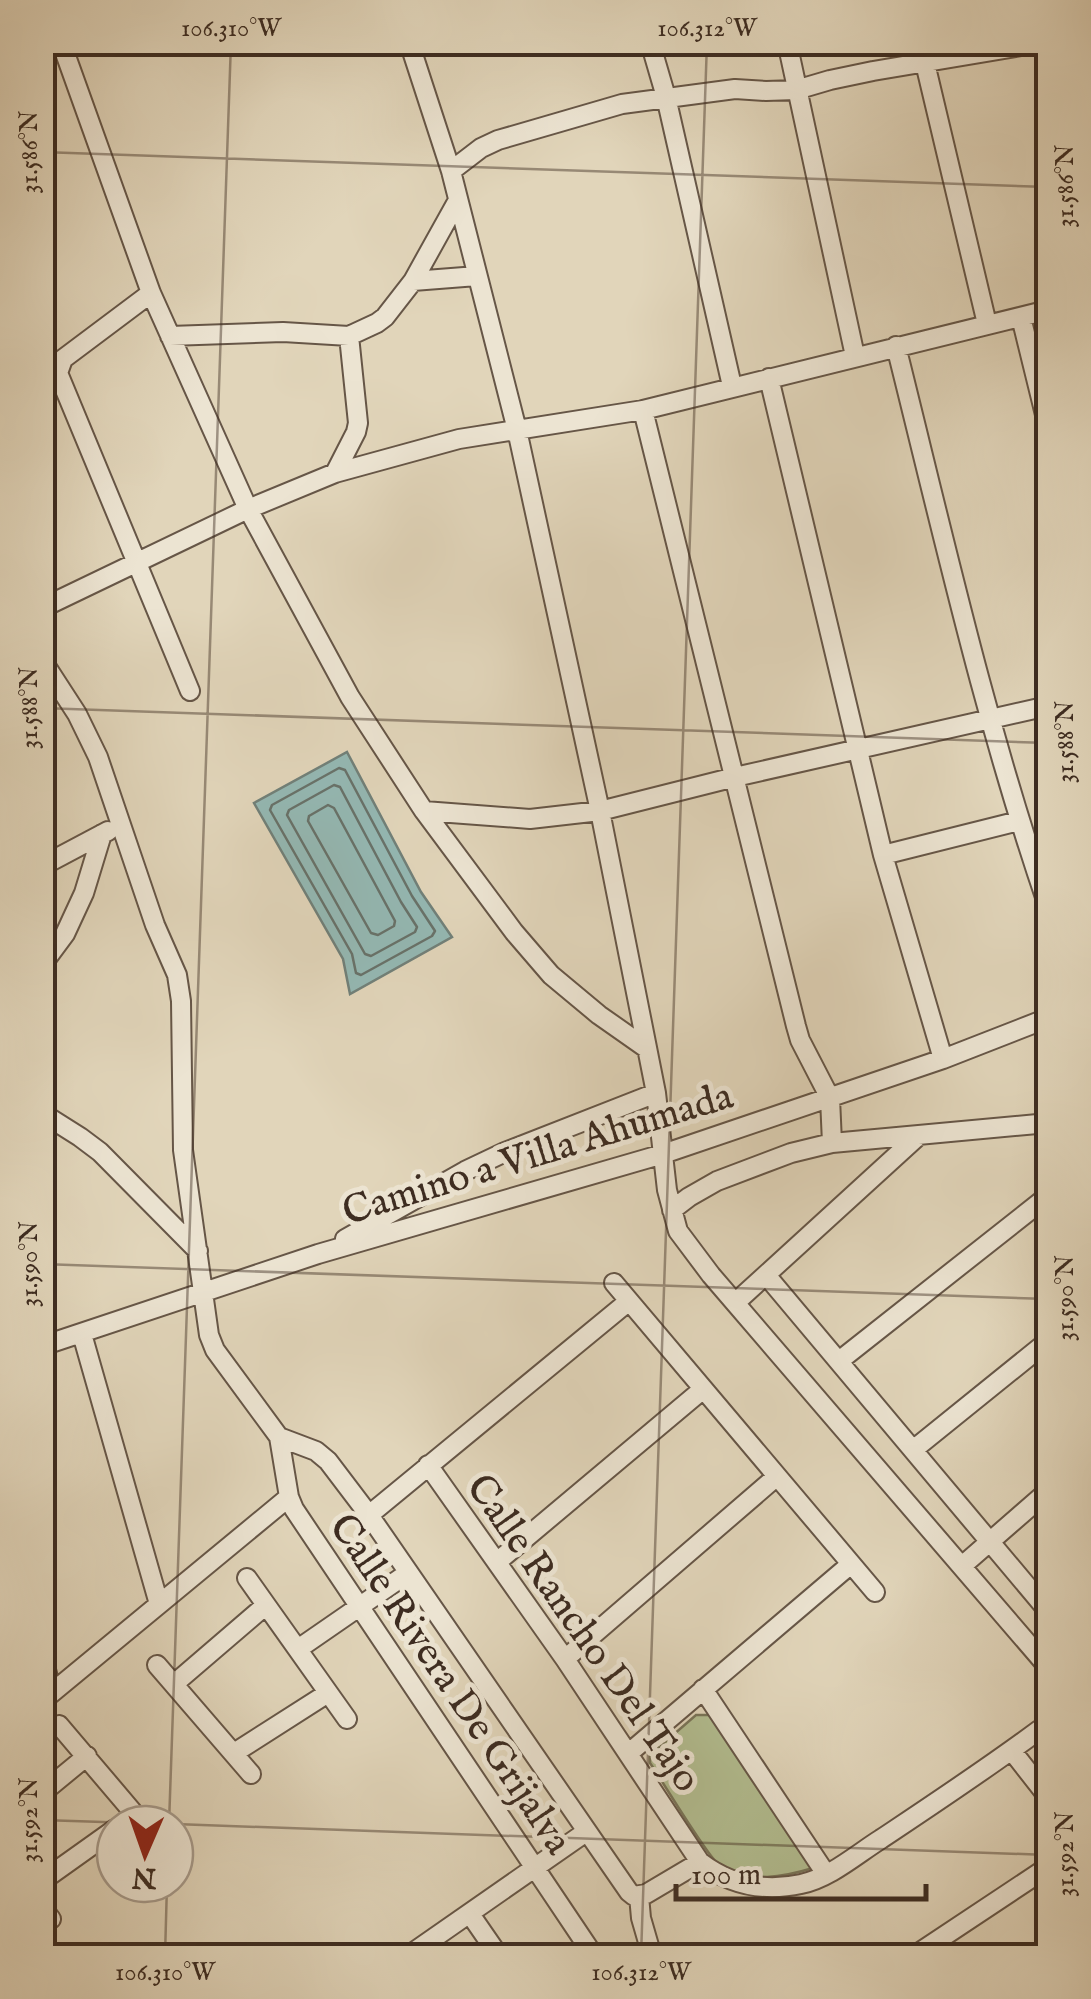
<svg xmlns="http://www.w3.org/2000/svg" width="1091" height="1999" viewBox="0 0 1091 1999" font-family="'IM FELL English',serif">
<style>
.green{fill:#b2bd90;stroke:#787458;stroke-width:2.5}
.water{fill:#94b8b3;stroke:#718079;stroke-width:2.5}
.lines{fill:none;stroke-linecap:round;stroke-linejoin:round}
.shore{stroke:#68726a;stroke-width:2.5}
.minor-casing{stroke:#665647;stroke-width:22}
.minor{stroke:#ece4d2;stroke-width:18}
.ticks{fill:none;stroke:#3d2c21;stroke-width:2.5;stroke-opacity:0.45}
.labels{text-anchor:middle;stroke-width:10;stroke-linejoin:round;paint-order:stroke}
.street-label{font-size:40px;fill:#3d2c21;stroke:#ece4d2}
.neatline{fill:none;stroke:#3d2c21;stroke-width:4}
.ticks-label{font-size:25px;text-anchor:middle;fill:#3d2c21}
</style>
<rect width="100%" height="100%" fill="#e1d5ba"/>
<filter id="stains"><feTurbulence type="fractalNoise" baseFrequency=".002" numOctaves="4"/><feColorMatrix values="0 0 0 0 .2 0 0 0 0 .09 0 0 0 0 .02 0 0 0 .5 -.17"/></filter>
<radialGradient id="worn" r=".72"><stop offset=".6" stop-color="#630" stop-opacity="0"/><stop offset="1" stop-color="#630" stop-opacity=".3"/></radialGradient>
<path class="green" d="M 696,1715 L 712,1715 L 813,1868 C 784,1877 750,1883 721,1867 C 709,1860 662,1780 650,1763 L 650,1755 Z"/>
<path class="water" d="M 347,752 L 421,892 L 452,937 L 350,994 L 343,959 L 254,803 Z"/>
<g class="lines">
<path class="shore" d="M 339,768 L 345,770 L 412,896 L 435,931 L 432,936 L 361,975 L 356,973 L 352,954 L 270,810 L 272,805 Z
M 334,785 L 340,787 L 401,902 L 417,927 L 415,932 L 371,956 L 365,954 L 287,815 L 289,810 Z
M 328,805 L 334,808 L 395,921 L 394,926 L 378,935 L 371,933 L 308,821 L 309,816 Z"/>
<g class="minor-casing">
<path id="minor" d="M 61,42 L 151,293 L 248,509 L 350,697 L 424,811 L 514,932 L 551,975 L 599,1015 L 646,1048
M 409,42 L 451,171 L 517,430 L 600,811 L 656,1093 L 667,1190 L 678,1231 L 711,1275 L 1048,1667
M 650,42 L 666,97 L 732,386
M 787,42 L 855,356
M 920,42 L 987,324
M 42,49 L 62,42
M 451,171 L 481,148 L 498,140 L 622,104 L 735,89 L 766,91 L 796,90 L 830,80 L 873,71 L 1045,42
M 413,281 L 477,276
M 151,293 L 63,359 L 58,373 L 190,691
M 1021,317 L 1048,427
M 170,336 L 283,332 L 349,336 L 377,323 L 385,317 L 413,281 L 458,200
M 896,346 C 943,534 985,723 1048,906
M 769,378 L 883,855 L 943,1059
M 643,410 L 796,1026 L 800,1040 L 830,1098 L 832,1143
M 335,473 L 356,432 L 358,423 L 349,336
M 42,608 L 248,509 L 335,473 L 459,439 L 643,410 L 1048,310
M 42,660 L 77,714 L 98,757 L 155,925 L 177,975 L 181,1001 L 183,1150 L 209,1335 L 215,1350 L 279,1437 L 316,1451 L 328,1461 L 369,1515 L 629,1892 L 634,1896 L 646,1894 L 700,1862
M 424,811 L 530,819 L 600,811 L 735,777 L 1048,706
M 883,855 L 1019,821
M 42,866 L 108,831
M 42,965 L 65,934 L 84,893 L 102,834
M 42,1113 L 80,1137 L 100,1152 L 198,1251
M 672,1210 L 689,1197 L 717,1181 L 791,1153 L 832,1143 L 1048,1123
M 345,1239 L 465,1171 L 505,1152 L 656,1093
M 766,1275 L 1048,1611
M 614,1283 L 875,1592
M 735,1303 L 918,1136
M 82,1334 L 159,1604
M 42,1346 L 318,1254 L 663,1154 L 943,1059 L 1048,1018
M 839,1361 L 1048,1196
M 279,1437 L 289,1497 L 294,1509 L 594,1956
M 913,1450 L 1048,1341
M 428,1465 L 565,1659 L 700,1862 C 730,1885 764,1892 801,1884 C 830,1878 857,1854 881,1839 C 935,1803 988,1768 1039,1730
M 369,1515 L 629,1301
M 497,1562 L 702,1390
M 962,1566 L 1048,1491
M 247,1578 L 347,1719
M 298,1649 L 408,1573
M 42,1655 L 52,1692
M 565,1659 L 776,1477
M 157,1665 L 251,1774
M 174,1684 L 266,1605
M 703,1689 L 826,1874
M 42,1701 L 289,1497
M 59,1725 L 143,1824
M 1012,1751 L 1048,1797
M 234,1753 L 328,1693
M 629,1753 L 851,1564
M 42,1793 L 87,1756
M 42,1881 L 115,1829
M 639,1896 L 641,1918 L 652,1956
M 42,1907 L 51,1919
M 470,1914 L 499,1956
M 408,1956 L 586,1832
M 914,1956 L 1048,1867"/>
</g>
<use href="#minor" class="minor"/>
</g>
<path class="ticks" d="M 42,152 L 1048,187M 42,708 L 1048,743M 42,1264 L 1048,1299M 42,1820 L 164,1824M 169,1824 L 231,42M 175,1824 L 1048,1855M 165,1956 L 167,1884M 641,1956 L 707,42"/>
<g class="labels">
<g class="street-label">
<text transform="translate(537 1152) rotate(-17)" y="14">Camino a Villa Ahumada</text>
<text transform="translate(585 1632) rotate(55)" y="14">Calle Rancho Del Tajo</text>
<text transform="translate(452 1683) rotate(56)" y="14">Calle Rivera De Grijalva</text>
</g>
</g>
<rect width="1091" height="1999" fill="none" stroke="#e1d5ba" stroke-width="110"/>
<g transform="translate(145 1854) rotate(182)"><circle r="48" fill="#ece4d2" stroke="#a69a8b" stroke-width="2.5"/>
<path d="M0-8L18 38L0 25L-18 38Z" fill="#8f2418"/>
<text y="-15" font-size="28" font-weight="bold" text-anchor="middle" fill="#3d2c21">N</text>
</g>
<path d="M676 1884v15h250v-15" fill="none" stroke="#3d2c21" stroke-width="5"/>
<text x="691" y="1884" font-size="30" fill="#3d2c21" stroke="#ece4d2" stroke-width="8" paint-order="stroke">100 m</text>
<rect x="55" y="55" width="981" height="1889" class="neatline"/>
<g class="ticks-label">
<text x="231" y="36">106.310°W</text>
<text x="707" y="36">106.312°W</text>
<text transform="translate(28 152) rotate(-90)" y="9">31.586°N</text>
<text transform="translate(1064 186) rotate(-90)" y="9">31.586°N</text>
<text transform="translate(28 708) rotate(-90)" y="9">31.588°N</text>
<text transform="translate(1064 742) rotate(-90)" y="9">31.588°N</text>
<text transform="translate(28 1264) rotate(-90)" y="9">31.590°N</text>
<text transform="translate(1064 1298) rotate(-90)" y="9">31.590°N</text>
<text transform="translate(28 1820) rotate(-90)" y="9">31.592°N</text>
<text transform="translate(1064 1854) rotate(-90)" y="9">31.592°N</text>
<text x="165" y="1980">106.310°W</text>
<text x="641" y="1980">106.312°W</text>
</g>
<rect width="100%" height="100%" filter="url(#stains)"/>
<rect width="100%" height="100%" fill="url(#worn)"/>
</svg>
